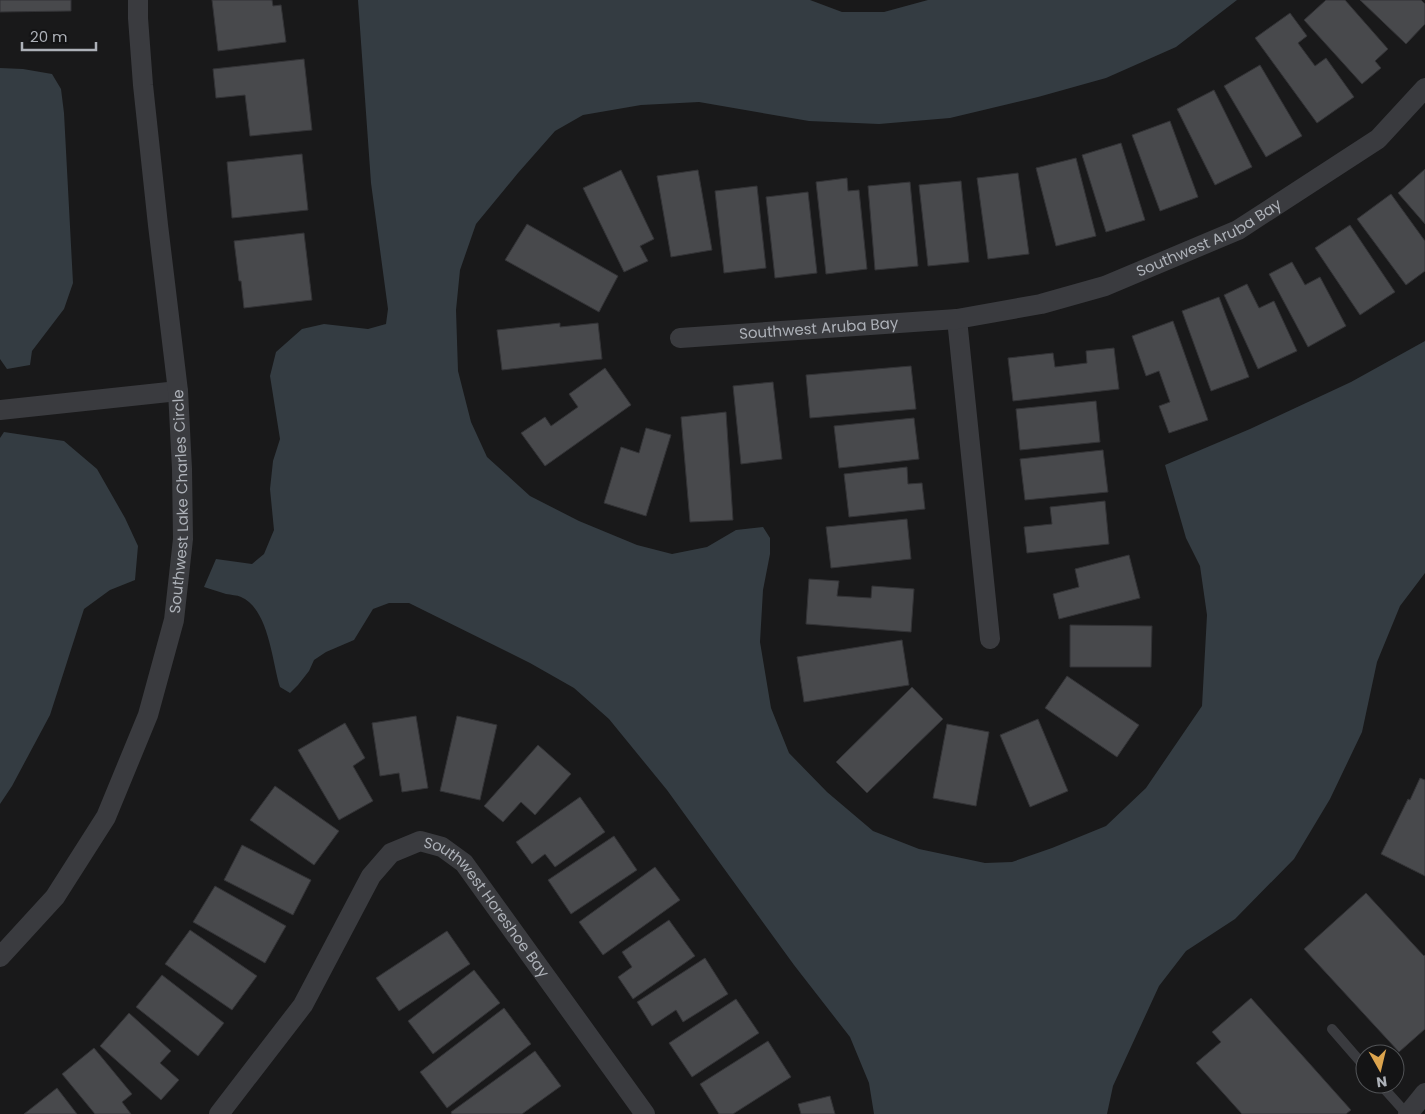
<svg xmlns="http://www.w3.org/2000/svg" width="1425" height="1114" viewBox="0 0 1425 1114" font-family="Poppins,sans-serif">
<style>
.water{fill:#343c42}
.building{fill:#48494c;stroke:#333336}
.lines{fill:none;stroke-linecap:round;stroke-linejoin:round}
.service{stroke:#3a3b3f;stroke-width:10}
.minor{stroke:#3a3b3f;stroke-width:20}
.labels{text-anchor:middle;stroke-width:4.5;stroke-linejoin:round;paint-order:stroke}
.street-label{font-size:15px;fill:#adb1b8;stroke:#141415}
</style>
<rect width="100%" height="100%" fill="#19191a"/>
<path class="water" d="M 358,0 L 810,0 L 842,12 L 884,12 L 928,0 L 1237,0 L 1176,47 L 1106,78 L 1038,97 L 950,118 L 879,124 L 809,121 L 699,102 L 641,105 L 583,115 L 555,131 L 518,173 L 476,224 L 460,270 L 456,310 L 458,371 L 471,422 L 487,457 L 530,496 L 579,521 L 637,545 L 672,554 L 707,547 L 736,530 L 763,527 L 770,538 L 770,554 L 763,590 L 760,642 L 771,708 L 789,753 L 827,792 L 873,831 L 919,849 L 985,863 L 1012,862 L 1052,848 L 1106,826 L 1146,788 L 1202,706 L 1207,615 L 1200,566 L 1186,538 L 1165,465 L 1250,429 L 1351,382 L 1425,341 L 1425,573 L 1400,606 L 1377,662 L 1362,732 L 1330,799 L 1294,859 L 1235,919 L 1186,951 L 1159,986 L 1113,1086 L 1107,1114 L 874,1114 L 869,1083 L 850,1037 L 794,965 L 667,790 L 609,719 L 574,688 L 530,663 L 409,603 L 389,603 L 373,609 L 354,640 L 326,652 L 314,660 L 309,671 L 298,685 L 290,693 L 280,687 C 272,662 269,609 241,597 C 237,595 231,595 226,594 C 219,592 211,589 204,587 L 216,559 L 252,564 L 264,554 L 274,530 L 270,489 L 273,461 L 280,439 L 270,376 L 276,352 L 302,329 L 324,324 L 368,329 L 386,324 L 388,309 L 371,183 Z
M 0,68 L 23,69 L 52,74 L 61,89 L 64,113 L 73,283 L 64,309 L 32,351 L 30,365 L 7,369 L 0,359 Z
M 4,432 L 64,441 L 97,469 L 125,518 L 138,546 L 135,580 L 110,590 L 84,609 L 50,715 L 12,786 L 0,804 L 0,438 Z"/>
<path class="building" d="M 0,0 L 71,0 L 71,11 L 0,12 Z
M 212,0 L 272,0 L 273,6 L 281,5 L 286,42 L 218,51 Z
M 1326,0 L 1345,0 L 1388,49 L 1375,61 L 1381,68 L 1362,84 L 1304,20 Z
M 1360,0 L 1421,0 L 1425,4 L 1425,24 L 1406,44 Z
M 1290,13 L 1307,36 L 1298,43 L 1315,66 L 1326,58 L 1354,97 L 1317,123 L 1255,38 Z
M 304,59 L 312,130 L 250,136 L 245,95 L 216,98 L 213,69 Z
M 1260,65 L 1302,136 L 1266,157 L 1224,86 Z
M 1214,90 L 1252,167 L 1215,185 L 1177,109 Z
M 1170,121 L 1198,197 L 1160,211 L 1132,135 Z
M 1121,143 L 1145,220 L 1106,232 L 1082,155 Z
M 302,154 L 308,210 L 232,218 L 227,162 Z
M 1076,158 L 1096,236 L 1056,246 L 1036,168 Z
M 1425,169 L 1425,224 L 1398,193 Z
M 621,170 L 654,239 L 640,246 L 648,261 L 624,272 L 583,188 Z
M 698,170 L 712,250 L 671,257 L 657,176 Z
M 1018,173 L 1029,254 L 988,259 L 977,178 Z
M 847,178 L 848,191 L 859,190 L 867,269 L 826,274 L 816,182 Z
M 961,181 L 969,262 L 928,266 L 919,185 Z
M 910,182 L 918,266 L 875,270 L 868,186 Z
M 757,186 L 766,268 L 724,273 L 715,191 Z
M 808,192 L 817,273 L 775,278 L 766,197 Z
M 1391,194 L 1425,241 L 1425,271 L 1406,285 L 1357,219 Z
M 527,224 L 618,276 L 599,312 L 505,260 Z
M 1350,225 L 1395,292 L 1360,315 L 1315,248 Z
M 304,233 L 312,300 L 244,308 L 241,281 L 239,281 L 234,241 Z
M 1292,262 L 1305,285 L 1320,277 L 1346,326 L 1308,347 L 1269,274 Z
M 1247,284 L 1259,308 L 1274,301 L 1297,351 L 1258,369 L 1224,295 Z
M 1219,297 L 1249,377 L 1211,391 L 1182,311 Z
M 1173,321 L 1208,420 L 1169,433 L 1159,406 L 1170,402 L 1159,371 L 1146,376 L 1132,336 Z
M 560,323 L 560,327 L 598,323 L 602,359 L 502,370 L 497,330 Z
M 1114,348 L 1119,389 L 1013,401 L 1008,358 L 1053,353 L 1055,367 L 1087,363 L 1086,351 Z
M 911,366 L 916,409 L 810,418 L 806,375 Z
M 605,368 L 631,405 L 545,466 L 521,433 L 545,417 L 551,426 L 578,407 L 569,394 Z
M 773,382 L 782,459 L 741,464 L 733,386 Z
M 1096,401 L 1100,442 L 1020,450 L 1016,409 Z
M 726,412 L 733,520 L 690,522 L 681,417 Z
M 914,418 L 919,459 L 839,468 L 834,426 Z
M 646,428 L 671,435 L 646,516 L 604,503 L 621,447 L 639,453 Z
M 1103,450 L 1108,492 L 1025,500 L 1020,459 Z
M 907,467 L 908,484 L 922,483 L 925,509 L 849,517 L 844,474 Z
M 1105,501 L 1109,544 L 1027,553 L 1024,527 L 1052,524 L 1050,507 Z
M 907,519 L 911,559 L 831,568 L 826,527 Z
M 1129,555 L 1140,598 L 1059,619 L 1053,594 L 1079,587 L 1075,569 Z
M 809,579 L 839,581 L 837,596 L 871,598 L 872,586 L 914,589 L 911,632 L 806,624 Z
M 1070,625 L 1152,626 L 1151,667 L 1070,667 Z
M 902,640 L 909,685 L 804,702 L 797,657 Z
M 1067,676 L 1139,725 L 1117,757 L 1045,708 Z
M 912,687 L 943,719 L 867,793 L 836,762 Z
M 416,716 L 428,788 L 402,792 L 399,773 L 380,776 L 372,723 Z
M 457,716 L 497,725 L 480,800 L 440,791 Z
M 1038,719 L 1068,791 L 1030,807 L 1000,735 Z
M 345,723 L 365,758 L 353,766 L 373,801 L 339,820 L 298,750 Z
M 947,724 L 989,732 L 976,806 L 933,798 Z
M 538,745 L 571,774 L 535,815 L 521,802 L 503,822 L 484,806 Z
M 1420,778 L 1425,780 L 1425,876 L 1381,854 L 1408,799 L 1410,800 Z
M 275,786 L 339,831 L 314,865 L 250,820 Z
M 580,797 L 605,832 L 555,867 L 545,854 L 532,864 L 516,842 Z
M 614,836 L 637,870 L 571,914 L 548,880 Z
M 242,845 L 311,880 L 293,915 L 224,880 Z
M 655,867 L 680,900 L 603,955 L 579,922 Z
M 215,886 L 286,926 L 265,963 L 193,922 Z
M 1366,893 L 1424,956 L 1425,955 L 1425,1029 L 1399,1052 L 1304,949 Z
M 669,920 L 695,956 L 633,999 L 618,977 L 632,967 L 622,952 Z
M 190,930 L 257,976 L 232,1010 L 165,964 Z
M 447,931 L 470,964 L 399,1011 L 376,978 Z
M 705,958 L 728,994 L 683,1022 L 676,1010 L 652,1026 L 637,1002 Z
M 474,970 L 500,1003 L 433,1054 L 408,1021 Z
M 162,975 L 224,1023 L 198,1056 L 136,1007 Z
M 1251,998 L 1351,1110 L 1346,1114 L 1242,1114 L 1196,1063 L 1221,1042 L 1212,1032 Z
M 736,999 L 759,1033 L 692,1077 L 669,1043 Z
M 504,1008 L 531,1044 L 447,1108 L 420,1072 Z
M 129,1013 L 171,1051 L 160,1063 L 179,1080 L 161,1100 L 100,1046 Z
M 768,1041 L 791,1077 L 733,1114 L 719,1114 L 700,1084 Z
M 94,1048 L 132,1094 L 122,1102 L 131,1114 L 95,1114 L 62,1074 Z
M 535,1051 L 561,1086 L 522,1114 L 452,1114 L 451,1112 Z
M 57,1088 L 77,1114 L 24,1114 Z
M 830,1096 L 835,1114 L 801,1114 L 798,1104 Z"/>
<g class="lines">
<path class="service" d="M 1332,1029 L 1365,1067
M 1380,1084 L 1407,1114"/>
<g class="minor">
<path d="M 957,319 L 990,639"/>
<path id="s1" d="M 680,338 L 957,319 L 1041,304 L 1105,286 L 1238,230 L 1378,139 L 1425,88"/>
<path d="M 0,410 L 178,391"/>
<path id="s2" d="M 0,957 L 55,897 L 106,817 L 148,715 L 174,620 L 183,539 L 182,469 L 178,391 L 158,225 L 143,85 L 138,18 L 138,0"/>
<path id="s3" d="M 219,1114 L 303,1005 L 371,876 L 391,853 L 420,841 L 442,847 L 464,863 L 645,1114"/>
<path d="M 1408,1114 L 1425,1093"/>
</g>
</g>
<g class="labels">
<g class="street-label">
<text dy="5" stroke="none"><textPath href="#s1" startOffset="544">Southwest Aruba Bay</textPath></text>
<text dy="5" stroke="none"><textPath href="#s1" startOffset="139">Southwest Aruba Bay</textPath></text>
<text dy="5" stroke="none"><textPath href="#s2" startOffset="504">Southwest Lake Charles Circle</textPath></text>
<text dy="5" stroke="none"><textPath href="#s3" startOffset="442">Southwest Horeshoe Bay</textPath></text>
</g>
</g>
<g transform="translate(1380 1069) rotate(172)"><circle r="24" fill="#141415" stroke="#515356"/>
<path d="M0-4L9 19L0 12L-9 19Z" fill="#dca44e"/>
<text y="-8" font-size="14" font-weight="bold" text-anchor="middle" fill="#adb1b8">N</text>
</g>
<path d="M22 42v8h74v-8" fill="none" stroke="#adb1b8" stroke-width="2.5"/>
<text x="30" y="42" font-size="15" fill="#adb1b8" stroke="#141415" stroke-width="4" paint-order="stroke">20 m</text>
</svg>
